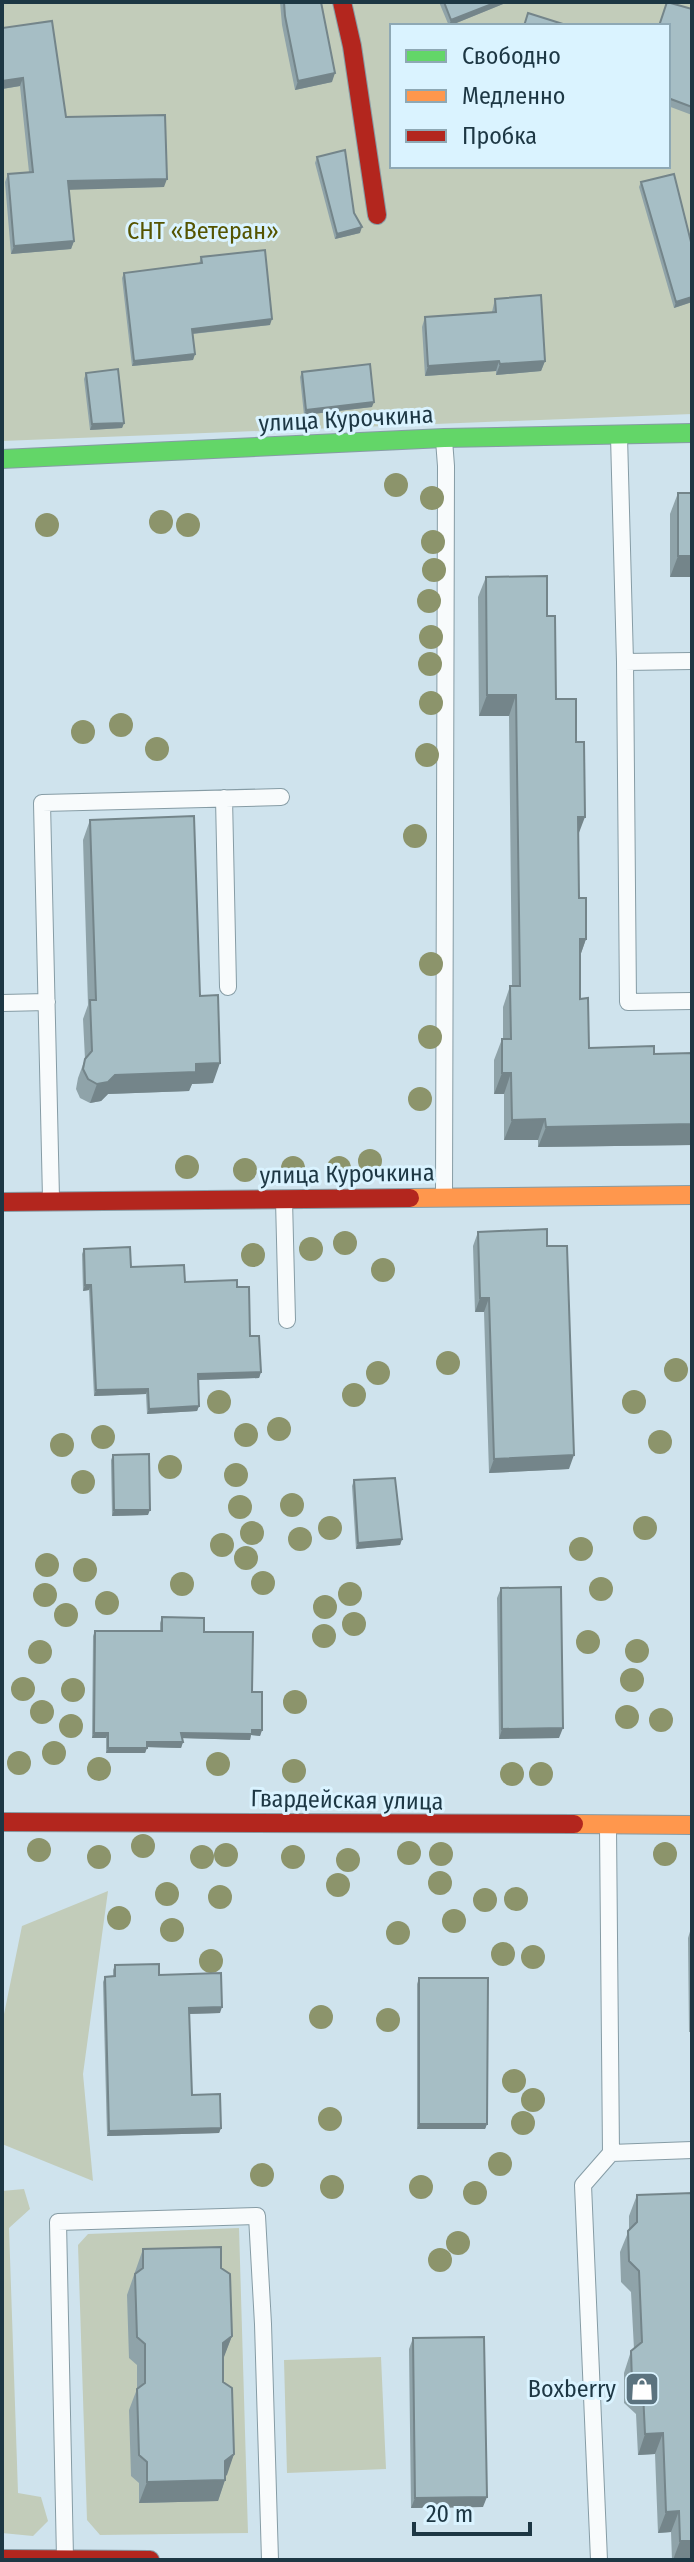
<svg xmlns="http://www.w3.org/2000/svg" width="694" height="2562" viewBox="0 0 694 2562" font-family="'Fira Sans Condensed',sans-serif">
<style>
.green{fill:#c2ccba;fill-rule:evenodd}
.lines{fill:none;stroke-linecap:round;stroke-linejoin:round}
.lane-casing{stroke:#869ca5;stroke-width:18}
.fast-casing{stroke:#869ca5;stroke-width:20}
.slow-casing{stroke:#869ca5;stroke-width:20}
.jam-casing{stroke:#869ca5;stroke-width:20}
.lane{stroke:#f8fbfc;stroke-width:16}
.fast{stroke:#63d668;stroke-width:18}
.slow{stroke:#ff974d;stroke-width:18}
.jam{stroke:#b3261e;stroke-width:18}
.tree{fill:#8c946b}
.wall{fill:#8fa3a9}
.shaded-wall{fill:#74858a}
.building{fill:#a6bec5;stroke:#74858a;stroke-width:2}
.labels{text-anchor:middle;stroke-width:6;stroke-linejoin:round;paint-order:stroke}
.park-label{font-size:24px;fill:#555400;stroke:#daf3ff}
.street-label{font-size:24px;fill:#1d3744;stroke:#daf3ff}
.poi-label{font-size:24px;fill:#1d3744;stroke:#daf3ff;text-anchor:end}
</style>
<rect width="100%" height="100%" fill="#cfe3ed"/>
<path class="green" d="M 2,2 L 692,2 L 692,414 L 2,441 ZM 392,26 L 668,26 L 668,166 L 392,166 Z
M 108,1891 L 83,2074 L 93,2181 L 2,2144 L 2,2024 L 22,1926 Z
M 24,2189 L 30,2209 L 9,2228 L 18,2493 L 41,2497 L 48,2521 L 33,2536 L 2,2533 L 2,2191 Z
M 239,2228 L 248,2533 L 100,2535 L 87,2520 L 78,2245 L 88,2234 Z
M 381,2357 L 386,2469 L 287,2473 L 284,2360 Z"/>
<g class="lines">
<g class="lane-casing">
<path id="lane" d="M 619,436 L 625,662 L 628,1002 L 692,1001
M 444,440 L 446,466 L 444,1197
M 625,662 L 692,661
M 224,798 L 228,987
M 2,1003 L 47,1002
M 51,1198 L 42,803 L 281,797
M 284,1200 L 287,1320
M 608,1828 L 611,2153
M 65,2558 L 58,2222 L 257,2216 L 263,2324 L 270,2560
M 599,2560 L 583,2185 L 611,2153 L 692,2150"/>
</g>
<g class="fast-casing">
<path id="fast" d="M 2,459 L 444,438 L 692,433"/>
</g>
<g class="slow-casing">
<path id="slow" d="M 410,1198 L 692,1195
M 574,1824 L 692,1825"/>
</g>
<g class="jam-casing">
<path id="jam" d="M 342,2 L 352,46 L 377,215
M 2,1202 L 410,1198
M 2,1822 L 574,1824
M 2,2559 L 150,2560"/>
</g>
<use href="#lane" class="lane"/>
<use href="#fast" class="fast"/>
<use href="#slow" class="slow"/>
<use href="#jam" class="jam"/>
</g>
<g class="tree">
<circle cx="396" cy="485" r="12"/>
<circle cx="432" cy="498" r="12"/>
<circle cx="161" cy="522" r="12"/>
<circle cx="47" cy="525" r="12"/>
<circle cx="188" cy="525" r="12"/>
<circle cx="433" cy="542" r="12"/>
<circle cx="434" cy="570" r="12"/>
<circle cx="429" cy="601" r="12"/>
<circle cx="431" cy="637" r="12"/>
<circle cx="430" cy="664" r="12"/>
<circle cx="431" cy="703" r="12"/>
<circle cx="121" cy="725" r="12"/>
<circle cx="83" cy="732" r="12"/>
<circle cx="157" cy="749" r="12"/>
<circle cx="427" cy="755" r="12"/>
<circle cx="415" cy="836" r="12"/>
<circle cx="431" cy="964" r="12"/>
<circle cx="430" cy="1037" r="12"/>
<circle cx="420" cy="1099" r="12"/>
<circle cx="370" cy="1161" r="12"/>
<circle cx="187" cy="1167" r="12"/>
<circle cx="293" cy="1168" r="12"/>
<circle cx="339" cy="1168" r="12"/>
<circle cx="245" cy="1170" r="12"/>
<circle cx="345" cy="1243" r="12"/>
<circle cx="311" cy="1249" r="12"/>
<circle cx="253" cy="1255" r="12"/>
<circle cx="383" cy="1270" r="12"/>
<circle cx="448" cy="1363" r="12"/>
<circle cx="676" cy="1370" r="12"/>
<circle cx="378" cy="1373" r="12"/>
<circle cx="354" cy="1395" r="12"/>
<circle cx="219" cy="1402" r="12"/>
<circle cx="634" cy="1402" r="12"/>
<circle cx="279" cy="1429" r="12"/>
<circle cx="246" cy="1435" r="12"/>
<circle cx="103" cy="1437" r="12"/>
<circle cx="660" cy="1442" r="12"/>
<circle cx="62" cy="1445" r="12"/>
<circle cx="170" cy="1467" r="12"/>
<circle cx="236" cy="1475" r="12"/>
<circle cx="83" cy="1482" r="12"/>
<circle cx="292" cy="1505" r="12"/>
<circle cx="240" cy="1507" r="12"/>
<circle cx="330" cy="1528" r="12"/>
<circle cx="645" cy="1528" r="12"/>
<circle cx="252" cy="1533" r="12"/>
<circle cx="300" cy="1539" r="12"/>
<circle cx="222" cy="1545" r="12"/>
<circle cx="581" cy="1549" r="12"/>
<circle cx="246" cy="1558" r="12"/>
<circle cx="47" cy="1565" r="12"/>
<circle cx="85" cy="1570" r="12"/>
<circle cx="263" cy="1583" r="12"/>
<circle cx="182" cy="1584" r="12"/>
<circle cx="601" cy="1589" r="12"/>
<circle cx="350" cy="1594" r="12"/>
<circle cx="45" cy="1595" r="12"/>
<circle cx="107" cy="1603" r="12"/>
<circle cx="325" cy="1607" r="12"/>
<circle cx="66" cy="1615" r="12"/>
<circle cx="354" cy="1624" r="12"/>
<circle cx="324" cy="1636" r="12"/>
<circle cx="588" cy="1642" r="12"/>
<circle cx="637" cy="1651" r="12"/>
<circle cx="40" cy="1652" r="12"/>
<circle cx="632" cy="1680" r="12"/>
<circle cx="23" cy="1689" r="12"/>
<circle cx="73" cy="1690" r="12"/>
<circle cx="295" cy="1702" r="12"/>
<circle cx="42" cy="1712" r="12"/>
<circle cx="627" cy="1717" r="12"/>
<circle cx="661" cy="1720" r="12"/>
<circle cx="71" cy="1726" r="12"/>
<circle cx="54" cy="1753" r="12"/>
<circle cx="19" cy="1763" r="12"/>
<circle cx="218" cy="1764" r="12"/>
<circle cx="99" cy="1769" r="12"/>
<circle cx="294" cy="1771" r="12"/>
<circle cx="512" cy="1774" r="12"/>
<circle cx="541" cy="1774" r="12"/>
<circle cx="143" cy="1846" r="12"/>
<circle cx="39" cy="1850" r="12"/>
<circle cx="409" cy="1853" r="12"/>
<circle cx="441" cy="1854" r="12"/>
<circle cx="665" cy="1854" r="12"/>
<circle cx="226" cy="1855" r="12"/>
<circle cx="99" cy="1857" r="12"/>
<circle cx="202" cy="1857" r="12"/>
<circle cx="293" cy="1857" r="12"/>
<circle cx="348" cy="1860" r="12"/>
<circle cx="440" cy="1883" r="12"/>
<circle cx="338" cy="1885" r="12"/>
<circle cx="167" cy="1894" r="12"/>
<circle cx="220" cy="1897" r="12"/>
<circle cx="516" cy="1899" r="12"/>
<circle cx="485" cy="1900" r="12"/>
<circle cx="119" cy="1918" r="12"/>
<circle cx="454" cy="1921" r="12"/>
<circle cx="172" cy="1930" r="12"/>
<circle cx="398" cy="1933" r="12"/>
<circle cx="503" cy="1954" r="12"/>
<circle cx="533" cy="1957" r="12"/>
<circle cx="211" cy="1961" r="12"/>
<circle cx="321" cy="2017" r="12"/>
<circle cx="388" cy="2020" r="12"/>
<circle cx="514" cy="2081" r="12"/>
<circle cx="533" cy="2100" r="12"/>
<circle cx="330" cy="2119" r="12"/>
<circle cx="523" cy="2123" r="12"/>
<circle cx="500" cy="2164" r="12"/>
<circle cx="262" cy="2175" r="12"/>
<circle cx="332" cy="2187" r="12"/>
<circle cx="421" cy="2187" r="12"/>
<circle cx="475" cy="2193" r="12"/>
<circle cx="458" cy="2243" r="12"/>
<circle cx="440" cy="2260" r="12"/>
</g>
<path class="wall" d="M 280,2 L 321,2 L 332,82 L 295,90 L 282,25 Z
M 439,2 L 508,2 L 449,26 Z
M 692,9 L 692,115 L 668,106 L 668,26 Z
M 2,28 L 66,117 L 164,187 L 69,189 L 74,241 L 71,249 L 11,254 L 5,182 L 8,174 L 29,172 L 20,86 L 2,89 Z
M 317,157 L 360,233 L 335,239 L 315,163 Z
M 641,182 L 691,246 L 692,302 L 674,308 L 639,187 Z
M 201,257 L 270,325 L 193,334 L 195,354 L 193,360 L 132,366 L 122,278 L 124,273 L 199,264 Z
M 495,299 L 545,361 L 541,371 L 496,375 L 496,371 L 425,376 L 422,327 L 425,317 L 492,312 Z
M 302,372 L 372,407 L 304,415 L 300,377 Z
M 86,373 L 124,423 L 122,428 L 90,430 L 84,379 Z
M 678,493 L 692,493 L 692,577 L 670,577 L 670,514 Z
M 486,577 L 547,616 L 556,699 L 578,835 L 579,898 L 586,939 L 580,956 L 580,999 L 589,1048 L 654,1054 L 692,1053 L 692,1145 L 538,1147 L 538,1140 L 504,1140 L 504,1094 L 494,1094 L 494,1060 L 502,1039 L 503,1039 L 503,1007 L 510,986 L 512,986 L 509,716 L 479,716 L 478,597 Z
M 90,820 L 200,996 L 213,1083 L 192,1084 L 189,1091 L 108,1094 L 101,1101 L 90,1103 L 80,1098 L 76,1089 L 78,1078 L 85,1059 L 83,1019 L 88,1005 L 83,840 Z
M 478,1232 L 547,1246 L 569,1469 L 489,1473 L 484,1312 L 475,1312 L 473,1246 Z
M 84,1249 L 131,1267 L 185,1282 L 237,1287 L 261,1372 L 259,1378 L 198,1380 L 199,1406 L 197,1411 L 147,1414 L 146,1394 L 94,1396 L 89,1290 L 83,1291 L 82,1254 Z
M 113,1455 L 148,1515 L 112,1516 L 111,1460 Z
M 354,1480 L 402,1539 L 400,1545 L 356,1549 L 352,1486 Z
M 501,1588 L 559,1738 L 499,1739 L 497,1598 Z
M 162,1617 L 204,1632 L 252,1692 L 262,1730 L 260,1736 L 251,1735 L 250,1740 L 182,1738 L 183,1742 L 181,1748 L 147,1747 L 145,1753 L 106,1753 L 106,1738 L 92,1738 L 93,1636 L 95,1631 L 160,1631 L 160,1623 Z
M 692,1925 L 692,2032 L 689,2032 L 688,1938 Z
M 115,1965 L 159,1975 L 220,2013 L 189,2014 L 192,2095 L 221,2128 L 219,2133 L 107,2136 L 103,1982 L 105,1977 L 113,1976 L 113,1970 Z
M 419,1978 L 487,2124 L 485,2129 L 417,2129 L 417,1984 Z
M 637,2195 L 692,2560 L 672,2560 L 671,2532 L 658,2533 L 655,2454 L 638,2455 L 636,2414 L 624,2403 L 624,2373 L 631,2351 L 634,2349 L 631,2292 L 621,2282 L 620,2252 L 629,2230 L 629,2216 Z
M 143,2249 L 221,2268 L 232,2336 L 223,2358 L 223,2382 L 234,2454 L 225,2476 L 225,2480 L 218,2501 L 139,2503 L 139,2483 L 131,2476 L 129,2410 L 137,2389 L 137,2365 L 129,2358 L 127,2295 Z
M 413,2338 L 483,2507 L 411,2508 L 409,2349 Z"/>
<path class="shaded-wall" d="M 497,2 L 508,2 L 449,26 L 451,20 Z
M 335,73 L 332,82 L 295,90 L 298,81 Z
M 23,78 L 20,86 L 2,89 L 2,81 Z
M 167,179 L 164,187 L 65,190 L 68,181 Z
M 362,227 L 360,233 L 335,239 L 337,234 Z
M 74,241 L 71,249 L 11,254 L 14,246 Z
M 692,297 L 692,302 L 674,308 L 676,302 Z
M 272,319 L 270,325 L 190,334 L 192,329 Z
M 195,354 L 193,360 L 132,366 L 134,361 Z
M 499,361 L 496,371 L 425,376 L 428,366 Z
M 545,361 L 541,371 L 496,375 L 500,364 Z
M 374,402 L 372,407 L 304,415 L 306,410 Z
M 124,423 L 122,428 L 90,430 L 92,424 Z
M 678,556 L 692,556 L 692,577 L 670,577 Z
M 487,695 L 516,695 L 509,716 L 479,716 Z
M 578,817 L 585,817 L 577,838 Z
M 580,939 L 586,939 L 579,959 Z
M 220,1063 L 213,1083 L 192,1084 L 189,1091 L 108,1094 L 101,1101 L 90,1103 L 97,1084 L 115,1075 L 196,1064 Z
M 502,1073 L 511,1073 L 504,1094 L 494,1094 Z
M 545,1119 L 538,1140 L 504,1140 L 512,1120 Z
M 692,1124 L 692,1145 L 538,1147 L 546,1127 Z
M 85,1285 L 91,1285 L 89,1290 L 83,1291 Z
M 480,1298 L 489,1298 L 484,1312 L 475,1312 Z
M 261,1372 L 259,1378 L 196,1380 L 198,1374 Z
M 148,1389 L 146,1394 L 94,1396 L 96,1390 Z
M 199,1406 L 197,1411 L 147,1414 L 149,1409 Z
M 574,1455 L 569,1469 L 489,1473 L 494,1459 Z
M 114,1510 L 150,1510 L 148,1515 L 112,1516 Z
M 402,1539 L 400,1545 L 356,1549 L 358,1543 Z
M 563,1728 L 559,1738 L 499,1739 L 502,1729 Z
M 252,1730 L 262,1730 L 260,1736 L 251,1735 L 250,1740 L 179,1738 L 181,1733 Z
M 94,1733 L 108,1733 L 106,1738 L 92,1738 Z
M 147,1742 L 183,1742 L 181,1748 L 145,1747 Z
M 108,1748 L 147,1748 L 145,1753 L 106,1753 Z
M 222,2007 L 220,2013 L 187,2014 L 189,2008 Z
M 419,2124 L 487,2124 L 485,2129 L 417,2129 Z
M 221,2128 L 219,2133 L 107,2136 L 109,2131 Z
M 232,2336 L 224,2357 L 215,2364 L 223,2343 Z
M 663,2433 L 655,2454 L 638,2455 L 645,2434 Z
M 234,2454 L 227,2475 L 220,2481 L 225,2480 L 218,2501 L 139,2503 L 147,2482 L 225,2461 Z
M 487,2497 L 483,2507 L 411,2508 L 415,2498 Z
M 679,2511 L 671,2532 L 658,2533 L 666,2512 Z
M 680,2541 L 692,2541 L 692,2560 L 673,2560 Z"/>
<path class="building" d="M 284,2 L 321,2 L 335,73 L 298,81 L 285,16 Z
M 444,2 L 497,2 L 451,20 Z
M 667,2 L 692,9 L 692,107 L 668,98 L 668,26 L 659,26 Z
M 528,13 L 563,24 L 563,26 L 524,26 Z
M 52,21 L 66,117 L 165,115 L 167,179 L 68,181 L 74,241 L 14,246 L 8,174 L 33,172 L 23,78 L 2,81 L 2,28 Z
M 345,150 L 354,213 L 362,227 L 337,234 L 317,157 Z
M 674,174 L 692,246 L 692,297 L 676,302 L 641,182 Z
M 265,250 L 272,319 L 192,329 L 195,354 L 134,361 L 124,273 L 202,263 L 201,257 Z
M 541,295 L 545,361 L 500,364 L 499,361 L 428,366 L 425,317 L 496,312 L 495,299 Z
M 370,364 L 374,402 L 306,410 L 302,372 Z
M 118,369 L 124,423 L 92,424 L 86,373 Z
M 678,493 L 692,493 L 692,556 L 678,556 Z
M 547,576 L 547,616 L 555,616 L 556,699 L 576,699 L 576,742 L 584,742 L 585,817 L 578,817 L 579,898 L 586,898 L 586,939 L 580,939 L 580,999 L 588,998 L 589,1048 L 654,1046 L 654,1054 L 692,1053 L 692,1124 L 546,1127 L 545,1119 L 512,1120 L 511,1073 L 502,1073 L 502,1039 L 511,1039 L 510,986 L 520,986 L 516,695 L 487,695 L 486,577 Z
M 194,816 L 200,996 L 218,995 L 220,1063 L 196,1064 L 196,1072 L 115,1075 L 108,1082 L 97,1084 L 88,1079 L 83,1069 L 85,1059 L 92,1051 L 90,1000 L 96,1000 L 90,820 Z
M 547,1229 L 547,1246 L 567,1246 L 574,1455 L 494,1459 L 489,1298 L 480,1298 L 478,1232 Z
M 130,1247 L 131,1267 L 184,1265 L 185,1282 L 237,1280 L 237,1287 L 249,1287 L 250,1336 L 259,1336 L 261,1372 L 198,1374 L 199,1406 L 149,1409 L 148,1389 L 96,1390 L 91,1285 L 85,1285 L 84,1249 Z
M 149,1454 L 150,1510 L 114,1510 L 113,1455 Z
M 395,1478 L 402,1539 L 358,1543 L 354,1480 Z
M 561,1587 L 563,1728 L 502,1729 L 501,1588 Z
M 162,1617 L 204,1618 L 204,1632 L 253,1632 L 252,1692 L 262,1692 L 262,1730 L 252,1730 L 252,1734 L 181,1733 L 183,1742 L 147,1742 L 147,1748 L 108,1748 L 108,1733 L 94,1733 L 95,1631 L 162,1631 Z
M 159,1964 L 159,1975 L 221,1973 L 222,2007 L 189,2008 L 192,2095 L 220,2094 L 221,2128 L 109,2131 L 105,1977 L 115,1976 L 115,1965 Z
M 419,1978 L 488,1978 L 487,2124 L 419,2124 Z
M 692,2193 L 692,2541 L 680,2541 L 679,2511 L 666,2512 L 663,2433 L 645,2434 L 643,2392 L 632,2382 L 631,2351 L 642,2342 L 639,2271 L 629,2261 L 628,2231 L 637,2222 L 637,2195 Z
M 221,2247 L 221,2268 L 230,2274 L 232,2336 L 223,2343 L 223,2382 L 232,2388 L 234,2454 L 225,2461 L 225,2480 L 147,2482 L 147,2462 L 139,2455 L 137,2389 L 145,2383 L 145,2344 L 137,2337 L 135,2274 L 143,2268 L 143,2249 Z
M 484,2337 L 487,2497 L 415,2498 L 413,2338 Z"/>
<defs>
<g id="shop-square" transform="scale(1.8)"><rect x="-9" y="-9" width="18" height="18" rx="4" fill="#5b737f" stroke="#daf3ff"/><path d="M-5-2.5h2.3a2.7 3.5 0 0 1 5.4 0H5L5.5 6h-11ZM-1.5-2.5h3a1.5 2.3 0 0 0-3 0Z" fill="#fff"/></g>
</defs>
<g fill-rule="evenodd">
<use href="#shop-square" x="642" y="2389"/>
</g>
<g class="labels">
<g class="park-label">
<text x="203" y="239">СНТ «Ветеран»</text>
</g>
<g class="street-label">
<text transform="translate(346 419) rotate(-3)" y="8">улица Курочкина</text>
<text transform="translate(347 1174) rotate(-1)" y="8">улица Курочкина</text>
<text transform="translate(347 1800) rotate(1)" y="8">Гвардейская улица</text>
</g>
<g class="poi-label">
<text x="616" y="2397">Boxberry</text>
</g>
</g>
<rect width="694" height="2562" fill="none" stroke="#1d3744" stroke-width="8"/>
<rect x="390" y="24" width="280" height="144" fill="#daf3ff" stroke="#8ea8b4" stroke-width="2"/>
<rect x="406" y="50" width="40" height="12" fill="#63d668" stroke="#8ea8b4" stroke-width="2"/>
<text x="462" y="64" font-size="24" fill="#1d3744">Свободно</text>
<rect x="406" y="90" width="40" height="12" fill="#ff974d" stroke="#8ea8b4" stroke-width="2"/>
<text x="462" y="104" font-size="24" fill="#1d3744">Медленно</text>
<rect x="406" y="130" width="40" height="12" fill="#b3261e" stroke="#8ea8b4" stroke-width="2"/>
<text x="462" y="144" font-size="24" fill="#1d3744">Пробка</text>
<path d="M414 2522v12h116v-12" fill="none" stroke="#1d3744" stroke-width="4"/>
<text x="426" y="2522" font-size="24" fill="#1d3744" stroke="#daf3ff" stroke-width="6" paint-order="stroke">20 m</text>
</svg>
